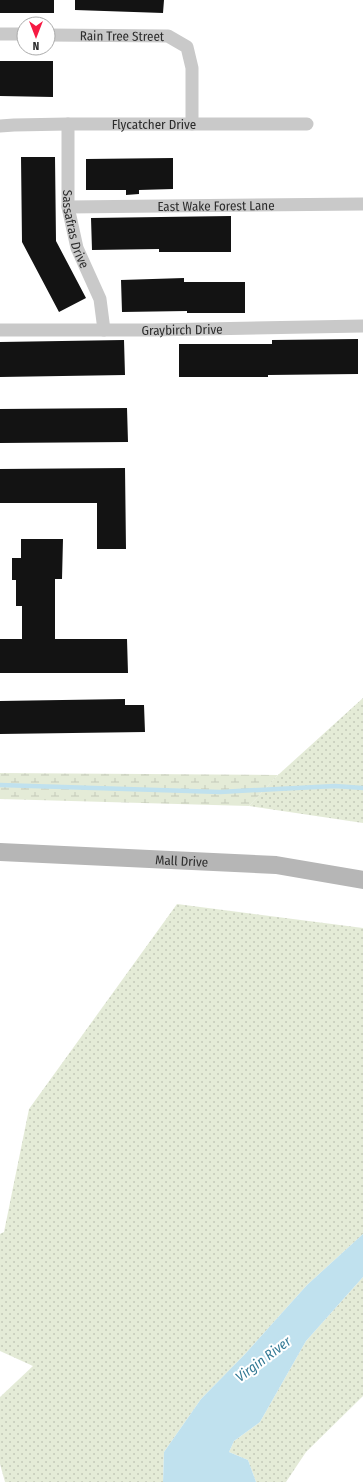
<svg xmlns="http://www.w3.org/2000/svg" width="363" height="1482" viewBox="0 0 363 1482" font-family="'Fira Sans Condensed',sans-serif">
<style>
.green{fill:url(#green-dots)}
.wetland{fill:url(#wetland-marsh)}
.water{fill:#c0e1ee}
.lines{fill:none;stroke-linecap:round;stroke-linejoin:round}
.stream{stroke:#c0e1ee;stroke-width:4.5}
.building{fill:#131313}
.minor{stroke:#c9c9c9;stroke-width:13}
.secondary{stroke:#b6b6b6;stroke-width:18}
.labels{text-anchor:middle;stroke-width:4;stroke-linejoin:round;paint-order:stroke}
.street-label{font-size:13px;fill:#2c2c2c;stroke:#fff}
.water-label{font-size:14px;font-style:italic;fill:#337994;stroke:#fff}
</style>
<defs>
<pattern id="green-dots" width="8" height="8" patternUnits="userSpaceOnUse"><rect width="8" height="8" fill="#e4ebd7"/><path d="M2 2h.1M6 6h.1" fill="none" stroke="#c4cab9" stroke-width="1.8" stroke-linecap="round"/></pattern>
<pattern id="wetland-marsh" width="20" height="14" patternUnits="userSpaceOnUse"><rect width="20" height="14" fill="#e4ebd7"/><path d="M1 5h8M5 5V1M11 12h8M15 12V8" fill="none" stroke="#c4cab9"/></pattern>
</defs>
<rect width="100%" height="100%" fill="#fff"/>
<path class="green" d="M 363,698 L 363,823 L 249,806 L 278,775 Z
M 177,904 L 363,928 L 363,1234 L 307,1285 L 246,1353 L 201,1399 L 164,1452 L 163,1482 L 5,1482 L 0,1464 L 0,1397 L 33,1366 L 0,1351 L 0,1234 L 4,1232 L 29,1109 Z
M 363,1277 L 363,1396 L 306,1452 L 286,1482 L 256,1482 L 248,1460 L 229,1452 L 234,1441 L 260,1422 L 306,1341 Z"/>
<path class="wetland" d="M 0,773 L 278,775 L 249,806 L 0,799 Z"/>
<path class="water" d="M 363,1234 L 363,1277 L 306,1341 L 260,1422 L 234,1441 L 229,1452 L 248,1460 L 256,1482 L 163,1482 L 164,1452 L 201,1399 L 246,1353 L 307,1285 Z"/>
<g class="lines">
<path class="stream" d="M 0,785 L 220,792 L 335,786 L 363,788"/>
</g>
<path class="building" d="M 0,0 L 54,0 L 54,13 L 0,13 Z
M 75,0 L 164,0 L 163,13 L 75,10 Z
M 0,61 L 53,61 L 53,97 L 0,96 Z
M 21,157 L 55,157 L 56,241 L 86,298 L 59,312 L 22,242 Z
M 173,158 L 173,189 L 139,190 L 139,194 L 126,195 L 126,190 L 86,190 L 86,159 Z
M 231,216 L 231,252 L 159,252 L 159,249 L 92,250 L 91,218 Z
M 184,278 L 184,282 L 245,282 L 245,313 L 187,313 L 187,311 L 122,312 L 121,280 Z
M 358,339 L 358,374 L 268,375 L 268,377 L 179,377 L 179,344 L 272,344 L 272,340 Z
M 124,340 L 125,375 L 0,377 L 0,342 Z
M 127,408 L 128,442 L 0,443 L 0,409 Z
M 125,468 L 126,549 L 97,549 L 97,503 L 0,503 L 0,469 Z
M 21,539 L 63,539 L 62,579 L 55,579 L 55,639 L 127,639 L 128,673 L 0,673 L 0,639 L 22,639 L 22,606 L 16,606 L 16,580 L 12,580 L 12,558 L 21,558 Z
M 125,699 L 125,705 L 144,705 L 145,732 L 0,734 L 0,701 Z"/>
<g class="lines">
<g class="minor">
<path d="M 0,34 L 24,34"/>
<path id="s1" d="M 48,35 L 168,36 L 187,47 L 192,68 L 192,124"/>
<path id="s2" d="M 68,124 L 68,207 L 77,248 L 100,299 L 104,330"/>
<path id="s3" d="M 0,126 L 14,125 L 68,124 L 307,124"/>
<path id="s4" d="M 68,207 L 363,204"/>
<path id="s5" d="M 0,330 L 152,330 L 363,326"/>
</g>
<path class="secondary" id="s6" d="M 0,852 L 276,865 L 363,880"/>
</g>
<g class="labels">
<g class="street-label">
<text dy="5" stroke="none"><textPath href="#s1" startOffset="74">Rain Tree Street</textPath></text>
<text dy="5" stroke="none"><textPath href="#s3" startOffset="154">Flycatcher Drive</textPath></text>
<text dy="5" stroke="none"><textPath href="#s4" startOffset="148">East Wake Forest Lane</textPath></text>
<text dy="5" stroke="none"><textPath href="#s2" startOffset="106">Sassafras Drive</textPath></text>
<text dy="5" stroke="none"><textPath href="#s5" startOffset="182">Graybirch Drive</textPath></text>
<text dy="5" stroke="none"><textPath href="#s6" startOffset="182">Mall Drive</textPath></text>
</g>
<g class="water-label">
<text transform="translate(263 1359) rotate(-37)" y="5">Virgin River</text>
</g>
</g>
<g transform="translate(36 36) rotate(180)"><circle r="19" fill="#ffffff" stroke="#ababab"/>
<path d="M0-3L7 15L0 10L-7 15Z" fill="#f61a43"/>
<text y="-6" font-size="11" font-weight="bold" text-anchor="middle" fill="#2c2c2c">N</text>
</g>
</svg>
